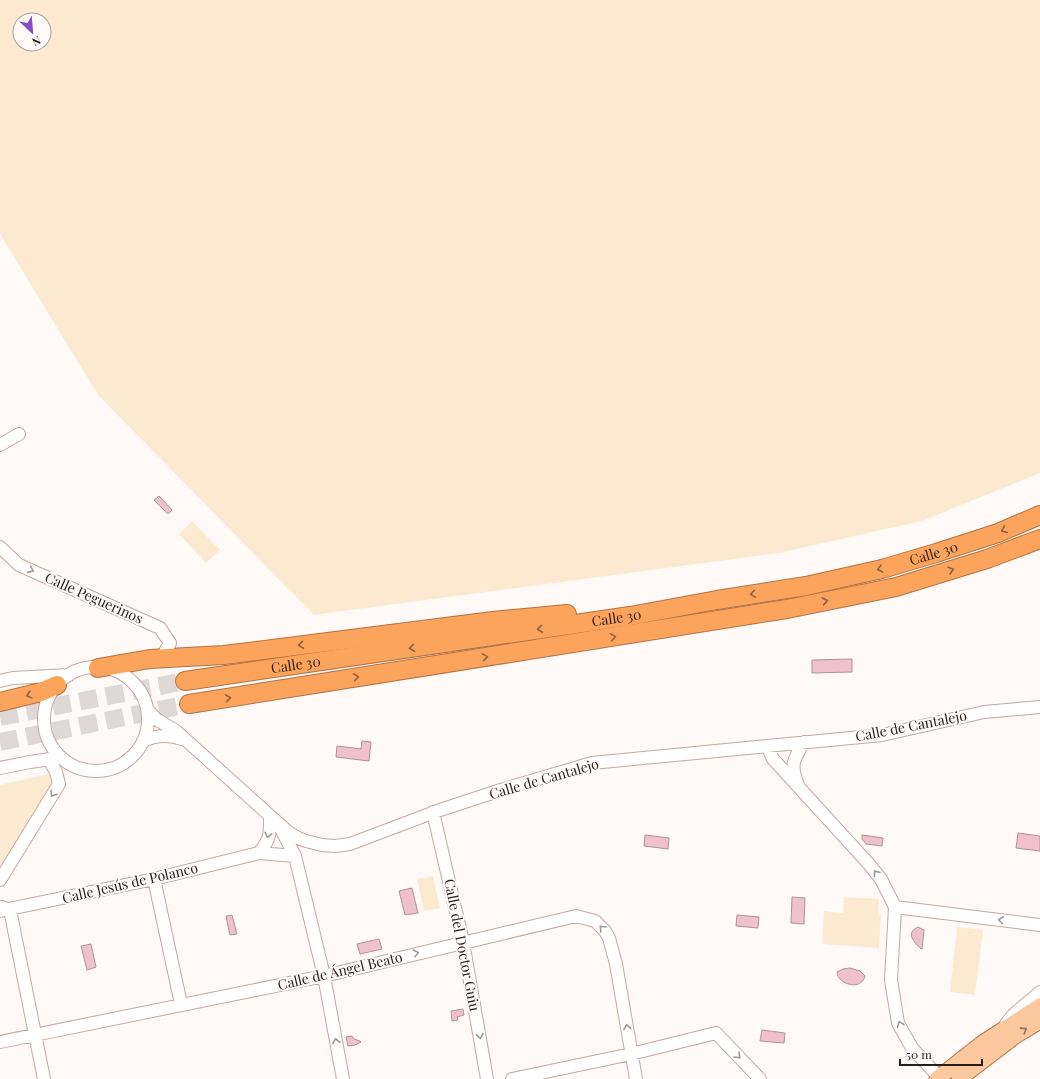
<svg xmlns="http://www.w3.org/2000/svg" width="1040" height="1079" viewBox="0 0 1040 1079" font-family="'Playfair Display',serif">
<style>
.green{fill:#fcead0;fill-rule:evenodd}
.water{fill:#eec1cd;stroke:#b29097}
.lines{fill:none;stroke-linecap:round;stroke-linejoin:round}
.highway-tunnel{stroke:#ded8d6;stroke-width:18;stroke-dasharray:18 9;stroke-linecap:butt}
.minor-casing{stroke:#c2a9a1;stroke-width:14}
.major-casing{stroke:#b17445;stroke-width:17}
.highway-casing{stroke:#b17445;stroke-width:20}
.minor{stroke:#fff;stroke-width:12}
.major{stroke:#fdc89d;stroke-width:15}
.highway{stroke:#fca35c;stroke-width:18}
.oneway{stroke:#91603b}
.oneway2{stroke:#9d9998}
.oneway3{stroke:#92725c}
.labels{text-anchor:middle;stroke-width:4;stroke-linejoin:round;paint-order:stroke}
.street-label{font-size:14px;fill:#261d1a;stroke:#fff9f7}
</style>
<rect width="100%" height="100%" fill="#fff9f7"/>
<path class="green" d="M 0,0 L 1040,0 L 1040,473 L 922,521 L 779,553 L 314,615 L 98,395 L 0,234 ZM 20,20 L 44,20 L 44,44 L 20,44 Z
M 192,521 L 220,550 L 206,563 L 179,534 Z
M 52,773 L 59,784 L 0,880 L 0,785 Z
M 433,876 L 440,908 L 424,911 L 417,879 Z
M 844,897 L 879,899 L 878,915 L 881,915 L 879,948 L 822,944 L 824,911 L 843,913 Z
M 957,927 L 983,930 L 975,995 L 950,992 Z"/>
<path class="water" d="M 159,496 L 172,510 L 168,514 L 154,500 Z
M 852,659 L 852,672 L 812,673 L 812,660 Z
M 362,741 L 371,742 L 369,761 L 336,757 L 337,746 L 361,749 Z
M 1018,833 L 1040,836 L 1040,851 L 1016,848 Z
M 645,835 L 669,838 L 668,849 L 644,846 Z
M 862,835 L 883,838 L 882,846 L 866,844 L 862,839 Z
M 412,888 L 418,913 L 405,915 L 399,891 Z
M 792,897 L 805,898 L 804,924 L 791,923 Z
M 232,915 L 237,934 L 230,935 L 226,916 Z
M 737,915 L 759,917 L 758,928 L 736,926 Z
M 918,927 L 924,930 L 922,949 L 921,949 C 914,942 905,933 918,927 Z
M 379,939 L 382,949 L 360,954 L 357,944 Z
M 91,944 L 96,967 L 87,970 L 81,946 Z
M 850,968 L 860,971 L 865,976 C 862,991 838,985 837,972 L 843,969 Z
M 463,1009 L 464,1015 L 457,1017 L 458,1020 L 452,1021 L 451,1011 Z
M 762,1030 L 785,1033 L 784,1043 L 760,1041 Z
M 352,1036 L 354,1039 L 360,1041 L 361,1042 L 355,1045 L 348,1046 L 346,1037 Z"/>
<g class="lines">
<path class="highway-tunnel" d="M 0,717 L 185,681
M 0,742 L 189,704"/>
<g class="minor-casing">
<path id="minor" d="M 0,445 L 19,434
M 0,547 L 19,565 L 160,628 L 170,643 L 161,659
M44 719a52 52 0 1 1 104 0a52 52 0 1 1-104 0Z
M 0,681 L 13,678 L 69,675
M 147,709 L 156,719 L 176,731 L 288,832 L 298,838 L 306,841 L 322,845 L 335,846 L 350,844 L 440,810 L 504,789 L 592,763 L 882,735 L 984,712 L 1040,707
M 143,741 C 156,735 168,734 182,739
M 767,746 L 773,759 L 868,863 L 881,879 L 895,907 L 891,980 L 898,1023 L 912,1048 L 939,1077
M 0,768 L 30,762 L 57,758
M 798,785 C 790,765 793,760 804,742
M 433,812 L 463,942 L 487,1079
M 280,827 L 295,856 L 324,976 L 343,1079
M 259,853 C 271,838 270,834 270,816
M 154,879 L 181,1004
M 0,880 L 59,784 L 56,772 L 49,759
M 2,907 L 10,910 L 44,1079
M 895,907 L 1040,925
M 0,911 L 154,879 L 259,853 L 295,856
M 1006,1024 L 1013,1015 L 1040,992
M 0,1042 L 324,976 L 576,916 L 595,921 L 605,931 L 609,938 L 616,964 L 636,1079
M 512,1079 L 631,1054 L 716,1033 L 760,1079"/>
</g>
<g class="major-casing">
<path id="major" d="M 937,1079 L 984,1042 L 1040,1006
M 959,1079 L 1015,1036 L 1040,1021"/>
</g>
<g class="highway-casing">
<g id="highway">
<path d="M 98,668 L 150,659 L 224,655 L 493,621 L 567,614"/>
<path id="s1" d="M 185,681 L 630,616 L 717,600 L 806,586 L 882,569 L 936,553 L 998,533 L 1040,515"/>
<path d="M 0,702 L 41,692 L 57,685"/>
<path d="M 189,704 L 787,609 L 896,587 L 987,559 L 1040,539"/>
</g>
</g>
<use href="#minor" class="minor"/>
<use href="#major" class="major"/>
<use href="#highway" class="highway"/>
</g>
<defs><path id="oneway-chevron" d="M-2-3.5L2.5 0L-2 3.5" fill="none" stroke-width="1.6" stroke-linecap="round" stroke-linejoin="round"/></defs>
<g class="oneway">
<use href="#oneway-chevron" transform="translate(1004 530) rotate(157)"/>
<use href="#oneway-chevron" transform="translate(880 569) rotate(166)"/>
<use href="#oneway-chevron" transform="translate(951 570) rotate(-17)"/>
<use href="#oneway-chevron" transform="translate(753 594) rotate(171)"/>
<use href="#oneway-chevron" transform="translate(825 601) rotate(-11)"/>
<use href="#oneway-chevron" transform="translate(540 629) rotate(172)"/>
<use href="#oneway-chevron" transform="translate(613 637) rotate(-9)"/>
<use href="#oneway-chevron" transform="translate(301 645) rotate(172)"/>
<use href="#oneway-chevron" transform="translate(412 648) rotate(172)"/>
<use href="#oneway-chevron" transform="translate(485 657) rotate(-9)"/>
<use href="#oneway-chevron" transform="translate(356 677) rotate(-9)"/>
<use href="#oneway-chevron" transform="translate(29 695) rotate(165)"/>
<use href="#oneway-chevron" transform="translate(228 698) rotate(-9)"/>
</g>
<g class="oneway2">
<use href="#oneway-chevron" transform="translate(31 570) rotate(24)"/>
<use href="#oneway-chevron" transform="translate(53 794) rotate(122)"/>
<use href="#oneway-chevron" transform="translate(268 835) rotate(103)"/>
<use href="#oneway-chevron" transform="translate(876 873) rotate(-128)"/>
<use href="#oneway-chevron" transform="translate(1001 920) rotate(-173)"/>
<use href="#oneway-chevron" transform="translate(602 928) rotate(-133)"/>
<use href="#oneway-chevron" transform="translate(416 953) rotate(-14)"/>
<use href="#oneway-chevron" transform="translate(900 1024) rotate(-112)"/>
<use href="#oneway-chevron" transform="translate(627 1027) rotate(-100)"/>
<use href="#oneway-chevron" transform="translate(480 1036) rotate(80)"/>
<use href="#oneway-chevron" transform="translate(336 1041) rotate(-100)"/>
<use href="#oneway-chevron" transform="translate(738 1056) rotate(46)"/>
</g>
<use class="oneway3" href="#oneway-chevron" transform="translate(1024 1030) rotate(-33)"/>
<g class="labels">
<g class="street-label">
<text dy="5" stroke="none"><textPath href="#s1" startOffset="760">Calle 30</textPath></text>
<text transform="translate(94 598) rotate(24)" y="5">Calle Peguerinos</text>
<text dy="5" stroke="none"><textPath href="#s1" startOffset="436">Calle 30</textPath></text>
<text dy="5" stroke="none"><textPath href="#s1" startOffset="112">Calle 30</textPath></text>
<text transform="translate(911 726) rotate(-11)" y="5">Calle de Cantalejo</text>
<text transform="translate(544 779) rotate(-16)" y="5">Calle de Cantalejo</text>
<text transform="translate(130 883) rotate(-13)" y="5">Calle Jesús de Polanco</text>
<text transform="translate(462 945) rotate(79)" y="5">Calle del Doctor Guiu</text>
<text transform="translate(340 971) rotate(-13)" y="5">Calle de Ángel Beato</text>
</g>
</g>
<g transform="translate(32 32) rotate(154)"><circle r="19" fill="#fff9f7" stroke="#a8a19f"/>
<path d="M0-3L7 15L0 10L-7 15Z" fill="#844dc4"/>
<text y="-6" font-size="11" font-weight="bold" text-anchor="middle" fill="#261d1a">N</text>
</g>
<path d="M900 1059v6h82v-6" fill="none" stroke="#261d1a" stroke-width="2"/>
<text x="906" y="1059" font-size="12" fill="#261d1a" stroke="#fff9f7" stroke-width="3" paint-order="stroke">50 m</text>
</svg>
